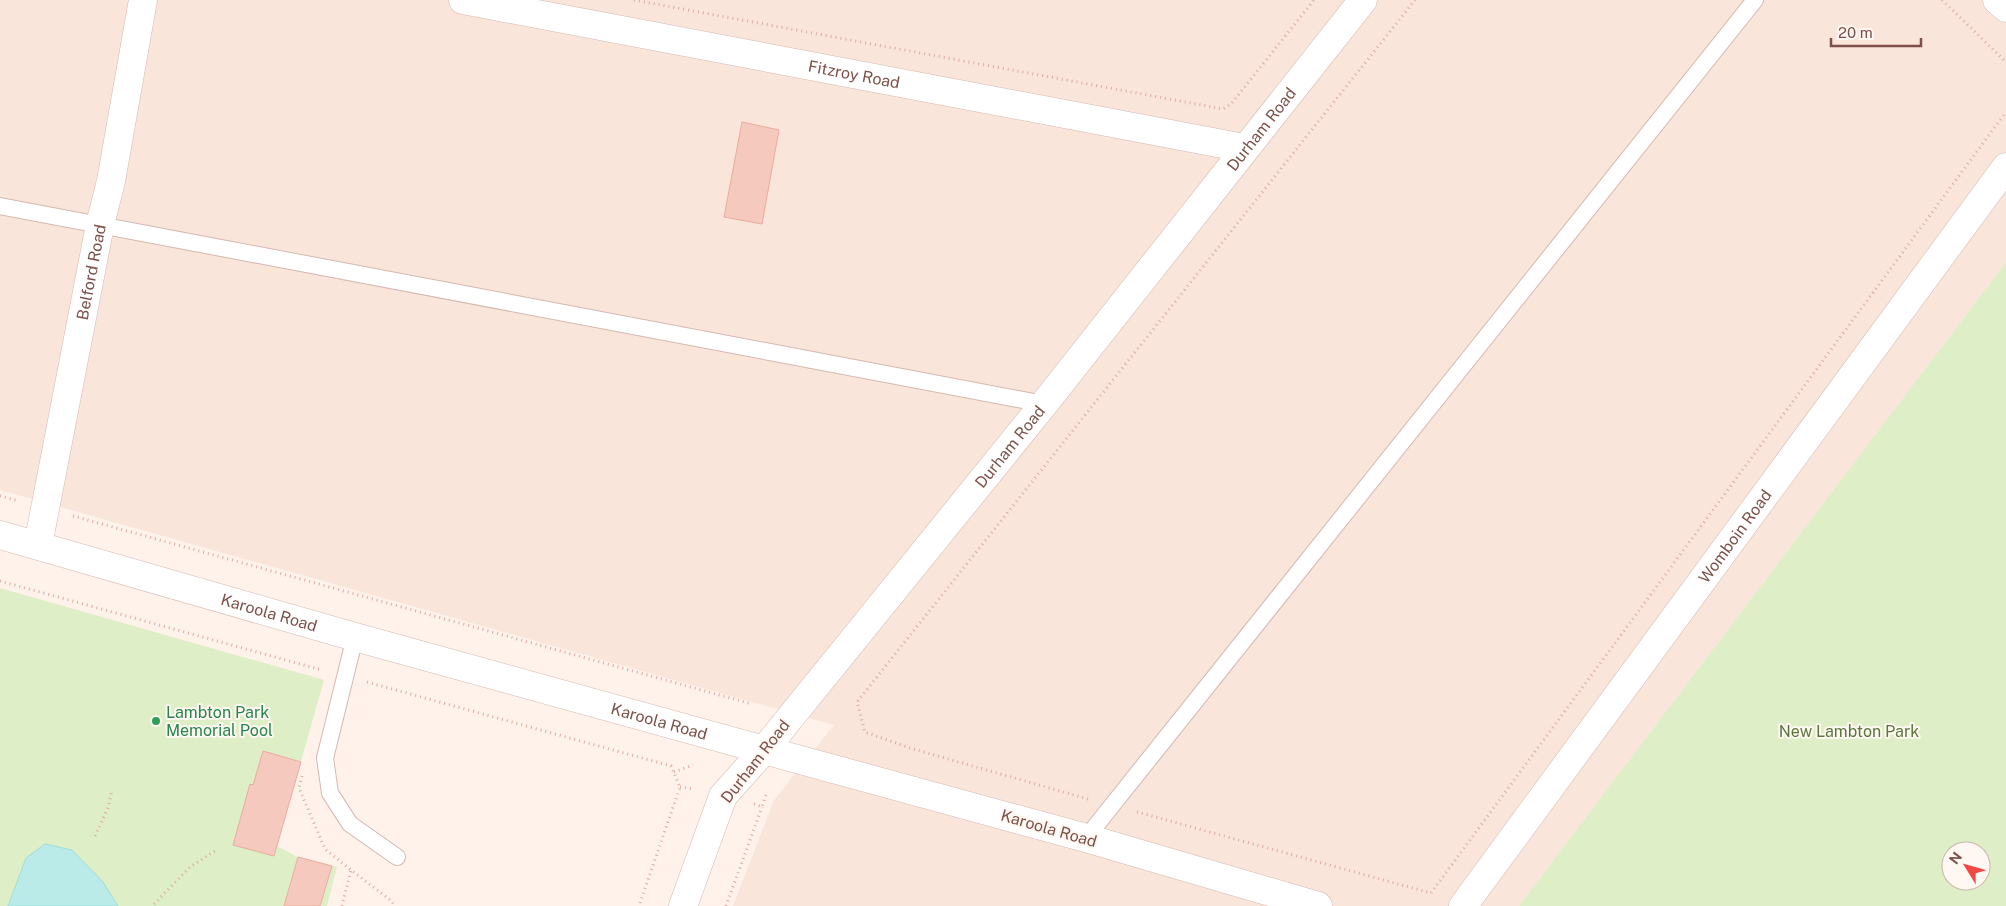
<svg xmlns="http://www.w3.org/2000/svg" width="2006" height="906" viewBox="0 0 2006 906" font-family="'Public Sans',sans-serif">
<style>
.residential{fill:#f9e5da}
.green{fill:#deeec6;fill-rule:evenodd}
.water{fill:#bbebe8;stroke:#a0ddda}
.building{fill:#f6c9bf;stroke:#ebab9d}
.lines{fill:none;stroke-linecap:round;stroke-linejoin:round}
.service-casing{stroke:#d5b8b0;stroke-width:18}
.minor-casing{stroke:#d5b8b0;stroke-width:29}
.tertiary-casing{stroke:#d5b8b0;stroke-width:29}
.path{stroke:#dcaba1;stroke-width:3;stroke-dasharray:1 4;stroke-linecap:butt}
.service{stroke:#fff;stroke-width:16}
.minor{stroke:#fff;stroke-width:28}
.tertiary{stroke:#fff;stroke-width:28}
.leisure-dot{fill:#2e9e5b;stroke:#fff7f2;stroke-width:2}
.labels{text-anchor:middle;stroke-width:4;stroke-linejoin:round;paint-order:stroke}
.street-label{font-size:16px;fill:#7d5149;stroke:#fff7f2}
.leisure-label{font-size:16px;fill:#27864d;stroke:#fff7f2;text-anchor:start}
.park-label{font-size:16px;fill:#59773b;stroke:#fff7f2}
</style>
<rect width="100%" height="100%" fill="#fef2ea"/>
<path class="residential" d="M 0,0 L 2006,0 L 2006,262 L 1519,906 L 733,906 L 774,800 L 834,725 L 0,490 Z"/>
<path class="green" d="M 2006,262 L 2006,906 L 1519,906 ZM 1951,851 L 1981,851 L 1981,881 L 1951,881 Z
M 0,588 L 324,680 L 277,846 L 298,857 L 337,867 L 327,906 L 0,906 Z"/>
<path class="water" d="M 45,844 L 72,850 L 103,882 L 118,906 L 8,906 L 26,858 Z"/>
<path class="building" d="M 742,122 L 779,130 L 762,224 L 724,217 Z
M 263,751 L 301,762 L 274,856 L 233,845 L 250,784 L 253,785 Z
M 298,857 L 332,866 L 320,906 L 284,906 Z"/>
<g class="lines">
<g class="service-casing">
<path id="service" d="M 0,206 L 1044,404
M 355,637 L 325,758 L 330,793 L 350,824 L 397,857
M 1086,838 L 1755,0"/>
</g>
<g class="minor-casing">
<g id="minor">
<path id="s1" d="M 463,0 L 1244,148"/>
<path d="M 1997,0 L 2006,8"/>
<path id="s2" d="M 38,545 L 100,225 L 111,181 L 143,0"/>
<path id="s3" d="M 1318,906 L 1086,838 L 764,750 L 1044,404 L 1363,0"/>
<path id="s4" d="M 1463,906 L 2006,167"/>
</g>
</g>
<g class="tertiary-casing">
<g id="tertiary">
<path id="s5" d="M 0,535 L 355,637 L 764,750 L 723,796 L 683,906"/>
</g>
</g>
<path class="path" d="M 634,0 L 1223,109 L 1231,104 L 1314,0
M 1942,0 L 2006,62
M 0,496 L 19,501
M 73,516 L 752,704
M 0,581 L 322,670
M 367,682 L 671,766 L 680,787 L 639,906
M 674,772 L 693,765
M 302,776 L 299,788 L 325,849 L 351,870
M 680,787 L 694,789
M 1088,799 L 913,749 L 865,732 L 857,702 L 1415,0
M 754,804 L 762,807 L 767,792
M 1137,812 L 1431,893 L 2006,112
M 95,836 L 108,808 L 112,790
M 154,904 L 190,867 L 218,849
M 342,906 L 351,870 L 389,899 L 395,906
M 726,906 L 762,807"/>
<use href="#service" class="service"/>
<use href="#minor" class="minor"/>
<use href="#tertiary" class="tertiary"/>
</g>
<circle class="leisure-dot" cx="156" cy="721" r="5"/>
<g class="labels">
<g class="street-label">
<text dy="6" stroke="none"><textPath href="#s1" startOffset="398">Fitzroy Road</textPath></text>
<text dy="6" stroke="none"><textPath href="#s3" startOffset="1371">Durham Road</textPath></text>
<text dy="6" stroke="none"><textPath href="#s2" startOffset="278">Belford Road</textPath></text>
<text dy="6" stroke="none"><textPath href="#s3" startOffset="966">Durham Road</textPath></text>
<text dy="6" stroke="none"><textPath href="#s4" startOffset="459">Womboin Road</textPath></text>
<text dy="6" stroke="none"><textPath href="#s5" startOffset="280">Karoola Road</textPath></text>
<text dy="6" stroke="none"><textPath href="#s5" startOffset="685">Karoola Road</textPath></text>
<text transform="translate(755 761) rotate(-52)" y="6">Durham Road</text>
<text transform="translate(1049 828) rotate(16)" y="6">Karoola Road</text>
</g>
<g class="leisure-label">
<text x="166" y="718">Lambton Park<tspan x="166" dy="18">Memorial Pool</tspan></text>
</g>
<g class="park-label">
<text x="1849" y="737">New Lambton Park</text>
</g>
</g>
<g transform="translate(1966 866) rotate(307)"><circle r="24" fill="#fff7f2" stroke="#cbb5ae"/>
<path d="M0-4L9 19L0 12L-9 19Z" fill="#f24845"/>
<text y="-8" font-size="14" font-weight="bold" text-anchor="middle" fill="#7d5149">N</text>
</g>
<path d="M1831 38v8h90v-8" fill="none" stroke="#7d5149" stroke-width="2.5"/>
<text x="1838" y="38" font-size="15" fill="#7d5149" stroke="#fff7f2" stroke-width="4" paint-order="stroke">20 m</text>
</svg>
